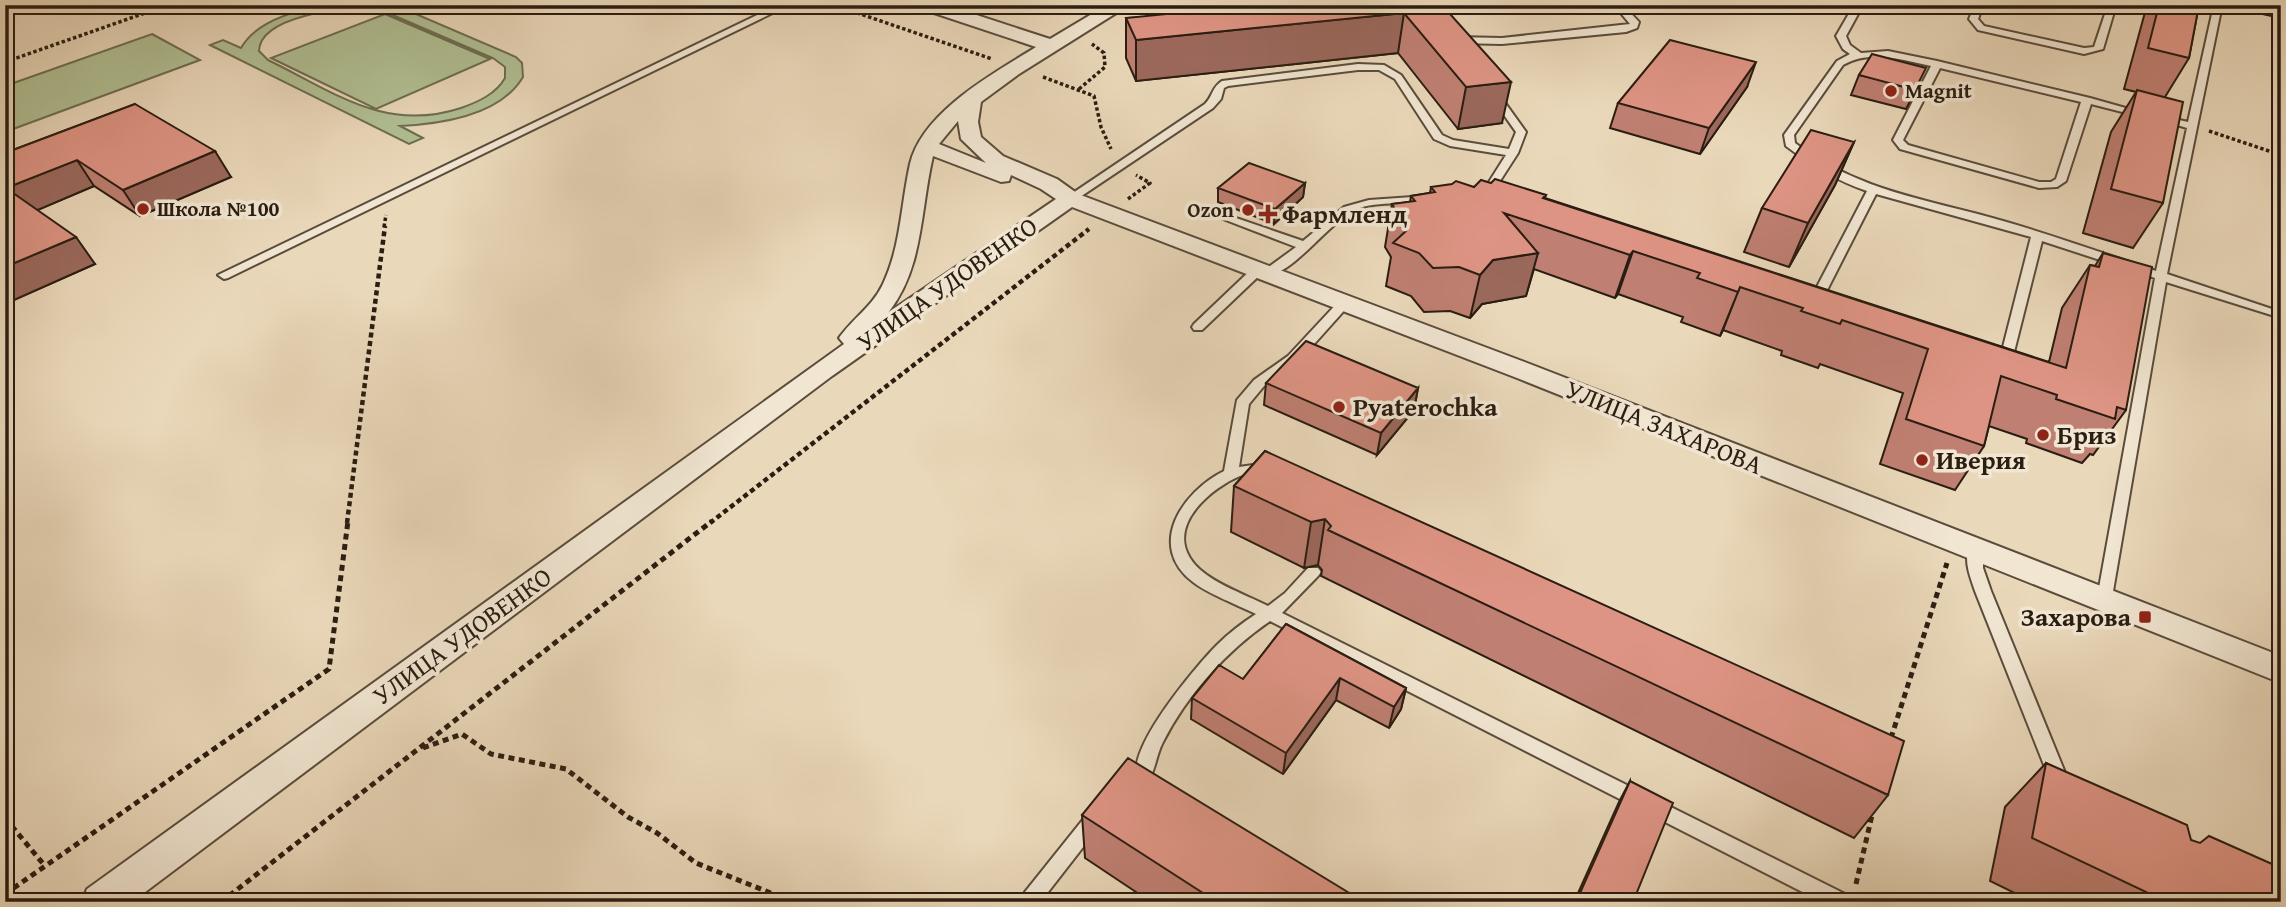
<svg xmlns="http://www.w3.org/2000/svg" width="2286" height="907" viewBox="0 0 2286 907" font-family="'Gentium Book Plus',serif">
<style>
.green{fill:#b1c094;stroke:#6e6e52;stroke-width:2;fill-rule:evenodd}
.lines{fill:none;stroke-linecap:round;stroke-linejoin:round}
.service-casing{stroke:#5a4c3b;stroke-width:4}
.minor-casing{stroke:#5a4c3b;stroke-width:4}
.path-far2{stroke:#2a1d11;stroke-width:3.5;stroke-dasharray:3.5 2.5;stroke-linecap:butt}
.path-far1{stroke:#2a1d11;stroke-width:4.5;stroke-dasharray:5 3.5;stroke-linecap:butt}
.path{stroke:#2a1d11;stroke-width:5;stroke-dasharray:6 4.5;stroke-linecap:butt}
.service{fill:#f1e6d2;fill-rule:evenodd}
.minor{fill:#f1e6d2;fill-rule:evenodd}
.wall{fill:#bf7f72;stroke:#2a1d11;stroke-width:2}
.shaded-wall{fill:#9b685c;stroke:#2a1d11;stroke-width:2}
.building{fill:#de9484;stroke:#2a1d11;stroke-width:2}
.poi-dot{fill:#8f2418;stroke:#f1e6d2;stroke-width:2.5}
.labels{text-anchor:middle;stroke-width:7;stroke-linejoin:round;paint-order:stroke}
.far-poi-label{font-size:21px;font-weight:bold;fill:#2a1d11;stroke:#f1e6d2;text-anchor:start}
.poi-label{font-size:26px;font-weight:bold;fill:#2a1d11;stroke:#f1e6d2;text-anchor:start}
.street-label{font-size:26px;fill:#2a1d11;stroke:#f1e6d2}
</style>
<rect width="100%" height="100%" fill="#ead8ba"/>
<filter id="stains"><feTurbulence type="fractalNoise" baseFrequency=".00286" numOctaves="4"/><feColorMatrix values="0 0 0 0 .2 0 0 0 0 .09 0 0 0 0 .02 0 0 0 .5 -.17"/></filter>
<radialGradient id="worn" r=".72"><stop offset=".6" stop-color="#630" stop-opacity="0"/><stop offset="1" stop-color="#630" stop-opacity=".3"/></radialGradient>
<path class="green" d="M 325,5 L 395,5 L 516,57 L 522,63 L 523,77 C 500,116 441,124 400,126 L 423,138 L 409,144 L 210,45 L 223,40 L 241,48 C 256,21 297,10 325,5 ZM 369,8 L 388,13 L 493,58 L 505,67 L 505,78 C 496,94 478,102 461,108 C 385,133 334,92 268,60 L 259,51 C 260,16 343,7 369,8 Z
M 385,14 L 490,59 L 376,109 L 271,58 Z
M 152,34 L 200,60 L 5,132 L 5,86 Z"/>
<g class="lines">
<g class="service-casing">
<path id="service" d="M 778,5 L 789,5 L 228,278 L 224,279 L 218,275 Z
M 1120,5 L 1135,5 L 1177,18 L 1173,21 Z
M 1614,5 L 1623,5 L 1639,22 L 1637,28 L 1626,32 L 1502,44 L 1455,43 L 1450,40 L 1455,37 L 1502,38 L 1630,24 Z
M 1854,5 L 1863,5 L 1846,36 L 1850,45 L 1861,53 L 1888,51 L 1937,61 L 2090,98 L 2147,114 L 2142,117 L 2091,104 L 2066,181 L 2057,187 L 2039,188 L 1900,149 L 1893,140 L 1931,66 C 1903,60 1870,49 1843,65 L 1794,135 L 1795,143 C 1860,192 1927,199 2003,221 C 2055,236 2105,254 2156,271 L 2187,128 L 2157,119 L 2162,116 L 2188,122 L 2214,5 L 2222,5 L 2167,274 L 2275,310 L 2281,306 L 2281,318 L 2166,282 L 2111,603 L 2105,605 L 2099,603 L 2097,599 L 2155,278 L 2042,241 L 2014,352 L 2004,367 L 1994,367 L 1993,364 L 2002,351 L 2031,237 L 1876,194 L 1820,304 L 1814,308 L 1810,307 L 1808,304 L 1867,191 C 1837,181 1811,165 1786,146 L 1784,135 L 1837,61 L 1850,54 L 1843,49 L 1836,36 ZM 1940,68 L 2081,102 L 2056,179 L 2051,182 L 2039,182 L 1908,145 L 1903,140 Z
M 1975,5 L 1983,5 L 1978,19 L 1984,26 L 2084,48 L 2094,47 L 2108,5 L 2116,5 L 2103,49 L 2084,54 L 1978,30 L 1969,19 Z
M 1358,64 L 1384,65 L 1401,75 L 1442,135 L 1453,140 L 1509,149 L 1516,132 L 1490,95 L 1498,93 L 1526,132 L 1518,153 L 1491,195 L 1483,195 L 1482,193 L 1506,155 L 1450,146 L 1434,139 L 1395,79 L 1379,70 L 1358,70 L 1228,86 L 1224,88 L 1221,99 L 1213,108 L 1074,201 L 1066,201 L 1064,199 L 1205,104 C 1213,96 1212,87 1222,81 Z
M 1427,196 L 1431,197 L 1431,201 C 1406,206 1373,199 1351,212 C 1325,228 1299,266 1270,276 L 1266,275 L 1266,269 L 1296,247 L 1223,219 L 1229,216 L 1233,217 L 1303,241 L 1344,207 L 1369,200 Z
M 1260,264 L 1264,265 L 1264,271 L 1202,330 L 1194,330 L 1192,327 L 1194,324 L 1256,265 Z
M 1346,297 L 1352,301 L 1350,304 L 1298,362 L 1264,386 L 1249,404 L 1239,467 L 1253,465 L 1272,467 L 1274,471 L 1267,476 C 1258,475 1248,473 1240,476 C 1213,487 1168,523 1190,558 C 1204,581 1245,594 1268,606 L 1285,593 L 1308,568 L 1318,568 L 1321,572 L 1318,576 L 1282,613 L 1849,896 L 1852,902 L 1822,902 L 1270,621 C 1226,651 1187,695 1163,742 C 1157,753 1156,766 1150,778 L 1144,780 L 1138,778 C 1125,750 1197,665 1217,645 C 1229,633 1242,623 1256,614 C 1238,605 1208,594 1193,582 C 1146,546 1182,492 1224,471 L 1237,400 L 1254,380 L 1288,356 L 1342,298 Z
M 1975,543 L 1980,545 L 1983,549 L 1983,568 L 1991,591 L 2068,780 L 2065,786 L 2059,788 L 2053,786 L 2050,780 L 1975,591 C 1970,576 1963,560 1970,545 Z
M 1095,810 L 1101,812 L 1104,818 L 1101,824 L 1045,896 L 1048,902 L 1024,902 L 1022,898 L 1025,892 L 1089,812 Z"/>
</g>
<g class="minor-casing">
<path id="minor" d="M 919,5 L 946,5 L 1050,39 L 1107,5 L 1129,5 L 1019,74 L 981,102 L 978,122 L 981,137 L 1003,156 L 1057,179 L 1078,194 L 1535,366 L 2281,656 L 2281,683 L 1517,378 L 1072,207 L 832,376 L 132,902 L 82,902 L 87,889 L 844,344 L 839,338 C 852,319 873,306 883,284 C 901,246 901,204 910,164 C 922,112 994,73 1036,47 L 922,9 ZM 958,121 L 961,139 L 986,163 L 939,144 ZM 933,156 L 1001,182 L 1009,181 L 1011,175 L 1041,189 L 1056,199 L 888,313 C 924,267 920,211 933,156 Z"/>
</g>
<path class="path-far2" d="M 834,5 L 992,59
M 5,8 L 25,5
M 5,62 L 168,5
M 1043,77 L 1094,96 L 1101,127 L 1111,149
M 1079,89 L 1105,67 L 1104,53 L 1092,44
M 2209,131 L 2281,155
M 1128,199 L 1150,183 L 1136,175
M 384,227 L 386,215"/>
<path class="path-far1" d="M 347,523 L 385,226
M 710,523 L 1089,229"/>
<path class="path" d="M 1891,738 L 1947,563
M 423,748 L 462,734 L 491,754 L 566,769 L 628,817 L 657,833 L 696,863 L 793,902
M 5,818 L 45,866
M 1856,884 L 1873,811
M 5,894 L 329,669 L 348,521
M 221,902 L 712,521"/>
<use href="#service" class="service"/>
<use href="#minor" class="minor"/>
</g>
<path class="wall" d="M 1023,5 L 1054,5 L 1044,12 Z
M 1442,5 L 1502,123 L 1458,129 L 1398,53 L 1136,81 L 1126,58 L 1126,18 Z
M 1897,5 L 1929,5 L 1926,12 Z
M 2147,5 L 2199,5 L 2189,58 L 2165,97 L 2163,203 L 2133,248 L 2083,233 L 2111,132 L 2136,92 L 2124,89 Z
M 2262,5 L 2281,5 L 2281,18 L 2262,14 Z
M 1859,75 L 1917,88 L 1906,109 L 1851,95 Z
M 1747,87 L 1700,154 L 1610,128 L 1618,103 Z
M 135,104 L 231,177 L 140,216 L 94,186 L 37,210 L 95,264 L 5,304 L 5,153 Z
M 1854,142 L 1835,185 L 1789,267 L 1744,252 L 1762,208 Z
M 1305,183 L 1303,197 L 1274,224 L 1218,202 L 1218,188 Z
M 1491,183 L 1546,195 L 1545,198 L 2049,362 L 2062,308 L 2090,265 L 2095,266 L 2103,253 L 2126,410 L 2093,455 L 2090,454 L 2082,463 L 2026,443 L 2027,439 L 1989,426 L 1984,446 L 1955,490 L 1880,464 L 1903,393 L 1820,364 L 1818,368 L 1781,355 L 1782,351 L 1723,330 L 1720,336 L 1681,322 L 1683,317 L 1618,294 L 1615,298 L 1534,269 L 1526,296 L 1482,304 L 1470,318 L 1450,311 L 1424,312 L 1411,296 L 1386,286 L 1391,257 L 1385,247 L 1392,204 L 1410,202 L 1411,196 L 1430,193 L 1431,187 L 1474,187 Z
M 1266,383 L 1418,388 L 1414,410 L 1377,455 L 1264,405 Z
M 1265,451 L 1888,795 L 1854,838 L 1321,576 L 1322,570 L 1318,565 L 1304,568 L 1231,532 L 1234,486 Z
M 1286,624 L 1406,688 L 1401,709 L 1389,728 L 1336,700 L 1283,774 L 1191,719 L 1192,698 L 1243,679 Z
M 2046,763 L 2191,840 L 2281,902 L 2033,902 L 1990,881 L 2005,807 Z
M 1630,781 L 1633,902 L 1574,902 L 1619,802 Z
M 1082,815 L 1364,902 L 1151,902 L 1085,858 Z"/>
<path class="shaded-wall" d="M 1043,5 L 1054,5 L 1044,12 Z
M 1404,13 L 1398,53 L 1136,81 L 1136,40 Z
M 1756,62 L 1747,87 L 1700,154 L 1709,128 Z
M 1511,82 L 1502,123 L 1458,129 L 1466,87 Z
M 1854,142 L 1835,185 L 1789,267 L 1808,223 Z
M 215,151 L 231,177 L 140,216 L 123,190 Z
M 77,160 L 94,186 L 26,215 L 6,188 Z
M 1305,183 L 1303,197 L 1274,224 L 1275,209 Z
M 76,237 L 95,264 L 5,304 L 5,267 Z
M 1633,251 L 1618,294 L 1615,298 L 1630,255 Z
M 1538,253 L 1526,296 L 1482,304 L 1470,318 L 1480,275 L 1493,260 Z
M 1740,287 L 1723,330 L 1720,336 L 1738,292 Z
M 1418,388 L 1414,410 L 1377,455 L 1381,433 Z
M 1325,519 L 1318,565 L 1304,568 L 1311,522 Z
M 1340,678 L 1336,700 L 1283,774 L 1286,753 Z
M 1406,688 L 1401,709 L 1389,728 L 1394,707 Z"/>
<path class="building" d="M 1257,5 L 1442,5 L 1511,82 L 1466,87 L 1404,13 L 1136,40 L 1126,18 Z
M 2159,5 L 2199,5 L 2189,58 L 2148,48 Z
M 1670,40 L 1756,62 L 1709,128 L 1618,103 Z
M 1872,54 L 1926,68 L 1915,90 L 1859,75 Z
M 2137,90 L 2183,102 L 2163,203 L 2111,189 Z
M 135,104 L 215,151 L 123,190 L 77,160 L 6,188 L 76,237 L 5,267 L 5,153 Z
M 1811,130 L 1854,142 L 1808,223 L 1762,208 Z
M 1249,163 L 1305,183 L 1275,209 L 1218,188 Z
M 1495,179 L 1546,195 L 1543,198 L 2066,368 L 2090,265 L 2099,267 L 2103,253 L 2152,267 L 2126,410 L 2117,407 L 2115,419 L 2056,399 L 2057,395 L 2001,376 L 1984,446 L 1906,419 L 1928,349 L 1842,320 L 1840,324 L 1801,311 L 1803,308 L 1740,287 L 1738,292 L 1697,278 L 1700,273 L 1633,251 L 1630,255 L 1504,213 L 1538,253 L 1493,260 L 1480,275 L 1459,267 L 1433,268 L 1419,253 L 1393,243 L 1407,230 L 1392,204 L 1415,201 L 1411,196 L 1435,192 L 1431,187 L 1452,184 L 1456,181 L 1474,187 L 1481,180 L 1491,183 Z
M 1306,341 L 1418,388 L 1381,433 L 1266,383 Z
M 1265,451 L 1904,741 L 1888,795 L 1328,530 L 1331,526 L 1325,519 L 1311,522 L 1234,486 Z
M 1286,624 L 1406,688 L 1394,707 L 1340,678 L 1286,753 L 1192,698 L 1219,665 L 1243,679 Z
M 1128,758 L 1364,902 L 1217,902 L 1082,815 Z
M 2046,763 L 2187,825 L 2191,840 L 2200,843 L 2209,836 L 2281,868 L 2281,902 L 2167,902 L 2032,838 Z
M 1630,781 L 1673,803 L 1633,902 L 1576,902 Z"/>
<g class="poi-dot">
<circle cx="1891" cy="91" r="7"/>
<circle cx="143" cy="209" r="7"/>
<circle cx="1248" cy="210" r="7"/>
<path d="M1264.5 203.5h7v7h7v7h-7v7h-7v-7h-7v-7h7z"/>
<circle cx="1339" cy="407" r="7"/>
<circle cx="2043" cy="435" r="7"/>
<circle cx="1922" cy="460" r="7"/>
<rect x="2138" y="610" width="14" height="14" rx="3.5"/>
</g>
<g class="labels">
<g class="far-poi-label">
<text x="1905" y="98">Magnit</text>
<text x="157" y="216">Школа №100</text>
<text x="1234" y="217" text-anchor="end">Ozon</text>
</g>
<g class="poi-label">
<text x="1282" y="223">Фармленд</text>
<text x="1353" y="416">Pyaterochka</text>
<text x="2057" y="444">Бриз</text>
<text x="1936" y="469">Иверия</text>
<text x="2131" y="626" text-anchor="end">Захарова</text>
</g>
<g class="street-label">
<text transform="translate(947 284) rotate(-35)" y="9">УЛИЦА УДОВЕНКО</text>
<text transform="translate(1664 427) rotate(22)" y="9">УЛИЦА ЗАХАРОВА</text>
<text transform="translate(462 636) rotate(-36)" y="9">УЛИЦА УДОВЕНКО</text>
</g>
</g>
<rect width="2286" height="907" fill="none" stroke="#ead8ba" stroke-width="28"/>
<rect x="7" y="7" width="2272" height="893" fill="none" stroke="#2a1d11" stroke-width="3.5"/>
<rect x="14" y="14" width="2258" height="879" fill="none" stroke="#2a1d11" stroke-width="2"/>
<rect width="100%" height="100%" filter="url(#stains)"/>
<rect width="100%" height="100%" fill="url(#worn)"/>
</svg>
